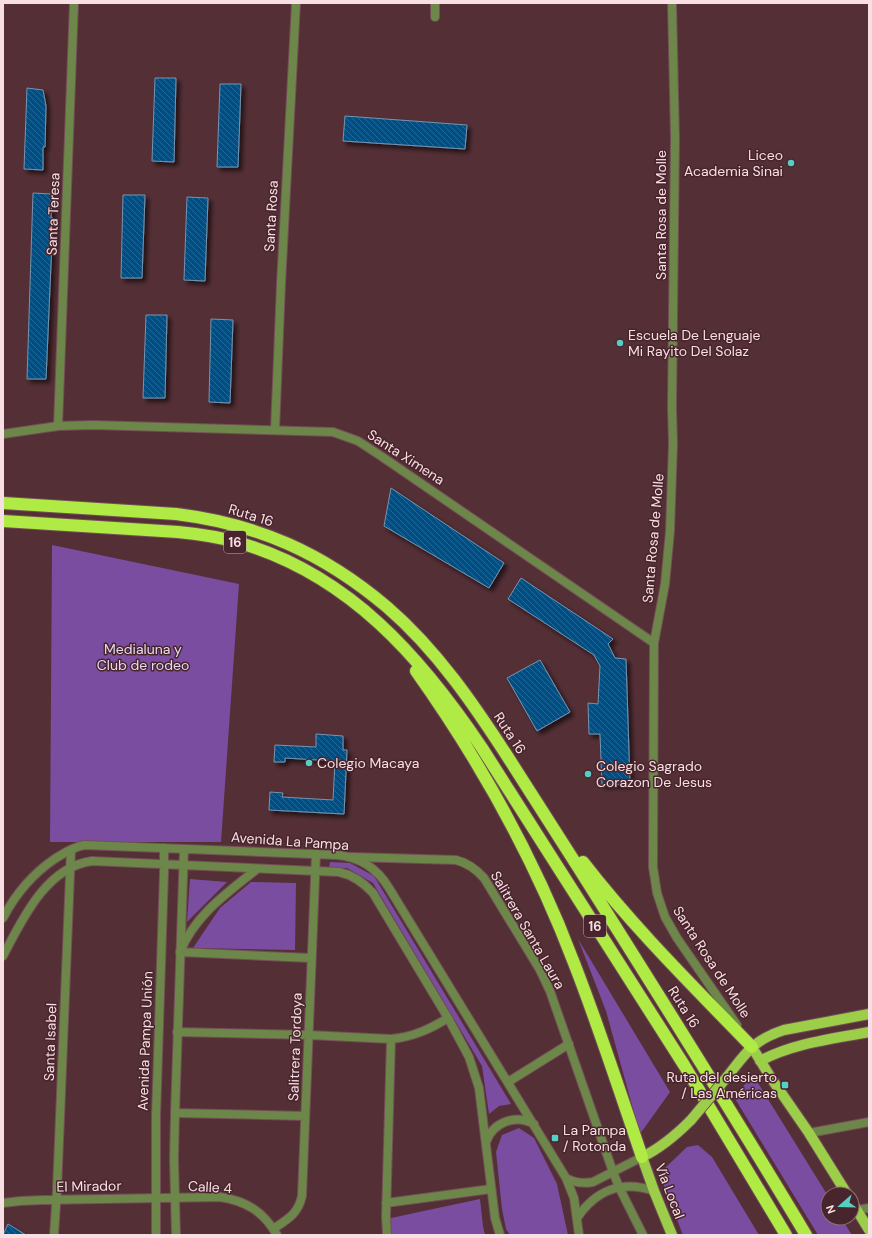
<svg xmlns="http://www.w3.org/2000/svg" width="872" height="1238" viewBox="0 0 872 1238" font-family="'DM Sans',sans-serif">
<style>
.green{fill:#7a4da0}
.building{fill:url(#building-back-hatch);stroke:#7694b0;filter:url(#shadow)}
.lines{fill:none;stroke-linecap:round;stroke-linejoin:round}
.minor-casing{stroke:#724f55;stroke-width:10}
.tertiary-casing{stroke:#724f55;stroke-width:10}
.primary-casing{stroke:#724f55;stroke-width:12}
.motorway-casing{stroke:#724f55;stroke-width:14}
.minor{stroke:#6d864a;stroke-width:8}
.tertiary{stroke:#6d864a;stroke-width:8}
.primary{stroke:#9cce4a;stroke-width:10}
.motorway{stroke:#afea45;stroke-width:12}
.primary-bridge-casing{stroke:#724f55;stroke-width:12;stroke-linecap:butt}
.primary-bridge{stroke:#9cce4a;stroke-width:10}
.poi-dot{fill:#56cec3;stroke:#48252c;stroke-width:1.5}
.labels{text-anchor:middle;stroke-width:3;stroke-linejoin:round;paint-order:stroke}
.shield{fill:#48252c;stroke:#c3a7ac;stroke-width:1}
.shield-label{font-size:13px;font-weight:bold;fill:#f8dfe3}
.poi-label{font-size:14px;fill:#f8dfe3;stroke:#48252c;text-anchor:start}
.street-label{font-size:14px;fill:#f8dfe3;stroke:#48252c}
.park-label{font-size:14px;fill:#e5daf1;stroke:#48252c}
</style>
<defs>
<pattern id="building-back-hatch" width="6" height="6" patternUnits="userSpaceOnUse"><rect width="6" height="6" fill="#004f84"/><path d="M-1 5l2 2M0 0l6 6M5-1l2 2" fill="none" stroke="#266895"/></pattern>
<filter id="shadow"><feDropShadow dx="3.5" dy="3.5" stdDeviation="2" flood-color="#0009"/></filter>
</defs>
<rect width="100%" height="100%" fill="#542f36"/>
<path class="green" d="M 52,545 L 239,584 L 221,842 L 50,842 Z
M 330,862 L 350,863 L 374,876 L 511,1104 L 499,1106 L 489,1114 L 482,1066 L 373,883 L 347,868 L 329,868 Z
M 190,879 L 227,882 L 187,922 Z
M 251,882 L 296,883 L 295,950 L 193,948 L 220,908 Z
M 578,939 L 670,1092 L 640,1134 L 606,1011 Z
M 753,1075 L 828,1196 L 828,1218 L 841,1218 L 852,1235 L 818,1235 L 734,1097 Z
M 519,1128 L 534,1138 L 557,1184 L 568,1235 L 510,1235 L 506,1229 L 502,1209 L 496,1152 L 502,1135 Z
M 698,1145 L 712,1157 L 759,1235 L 683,1235 L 661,1178 L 665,1168 L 687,1147 Z
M 480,1199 L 483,1226 L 485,1235 L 390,1235 L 391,1218 Z"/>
<path class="building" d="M 155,78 L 176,78 L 174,162 L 152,161 Z
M 220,84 L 241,84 L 238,167 L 217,167 Z
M 27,88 L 43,90 L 46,106 L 45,147 L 43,147 L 43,170 L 24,169 Z
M 345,116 L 467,125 L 465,149 L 343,141 Z
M 33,193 L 52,194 L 51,218 L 53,218 L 46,379 L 27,379 Z
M 123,195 L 145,195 L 142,278 L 121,278 Z
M 187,197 L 208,198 L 205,281 L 184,280 Z
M 146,315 L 167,315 L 165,398 L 143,398 Z
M 211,319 L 233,320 L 230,403 L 209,402 Z
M 391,488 L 504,563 L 489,588 L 384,526 Z
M 521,578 L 613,639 L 608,644 L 615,658 L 626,659 L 630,784 L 602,785 L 600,734 L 589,734 L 588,703 L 598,704 L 600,666 L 594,655 L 508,599 Z
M 540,660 L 570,712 L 537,731 L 507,678 Z
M 316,734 L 343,736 L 343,750 L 347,750 L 344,814 L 269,810 L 270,792 L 283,793 L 282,797 L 333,800 L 335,761 L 285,758 L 285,762 L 274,762 L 275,745 L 316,747 Z
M 8,1224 L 26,1235 L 3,1235 Z"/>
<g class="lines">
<g class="minor-casing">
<path id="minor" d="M 435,17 L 435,3
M 58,426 L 74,3
M 275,430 L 281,284 L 296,3
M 3,434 L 58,426 L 93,425 L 333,432 L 358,441 L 381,456 L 654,643
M 352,857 L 456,860 C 468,863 476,869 484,878 L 540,970 L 550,991 L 613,1172
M 257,869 C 227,893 195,915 180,952 L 311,958
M 177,1032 L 309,1035 L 391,1039 C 413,1037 430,1029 448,1018
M 508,1082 L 569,1044
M 175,1113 L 305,1116
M 809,1133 L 869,1122
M 3,1203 L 20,1201 L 43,1200 L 220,1197 C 246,1201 263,1211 277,1235
M 386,1203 L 491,1189
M 857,1210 L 869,1208
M 273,1229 C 288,1219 298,1214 302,1196 L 316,854
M 54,1235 L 57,1190 L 71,850
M 387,1235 L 386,1216 L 391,1039"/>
</g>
<g class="tertiary-casing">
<path id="tertiary" d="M 672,3 L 675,138 L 672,407 L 673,444 L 670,531 L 665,584 L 654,643 L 653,867 L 657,893 L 665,917 L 677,938 L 737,1025
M 3,918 C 16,893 32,874 56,858 C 64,853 74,847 84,845 L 337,855 C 360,857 377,868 389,888 L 566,1178 L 574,1198 L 579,1235
M 3,956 C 22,920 46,867 92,861 L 339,872 C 353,875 363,882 373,893 L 448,1018 L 469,1057 L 479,1088 L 495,1218 L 500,1235
M 486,1142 C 493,1122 515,1114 534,1124
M 613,1172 L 619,1187 L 643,1235
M 566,1178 C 575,1183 583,1184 593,1182 L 642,1157
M 577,1218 C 596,1190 622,1180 654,1191
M 156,1235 L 156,1116 L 164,873 L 164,848
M 176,1235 L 174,1159 L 175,1113 L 184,849"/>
</g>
<g class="primary-casing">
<path id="primary" d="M 752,1047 L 771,1078 L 809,1133 L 847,1194
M 760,1061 C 794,1043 832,1039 869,1032
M 727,1077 C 746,1053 753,1040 784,1030 L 869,1014
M 852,1202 L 869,1230
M 672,1235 L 654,1191 L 642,1157 C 661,1148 676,1135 691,1120"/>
</g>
<g class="motorway-casing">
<path id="motorway" d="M 3,503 L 176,514 C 258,524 323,553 387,607 C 437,650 475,706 511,762 C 533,797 556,832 578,867 C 655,989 732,1111 806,1235
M 3,521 L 178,532 C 199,534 220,537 240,543 C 349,575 421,657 482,748 L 684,1065 L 786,1235
M 416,671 C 480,761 535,860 574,963 C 599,1027 620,1092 642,1157
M 583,862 C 634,928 694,987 752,1047"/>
</g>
<use href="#minor" class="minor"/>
<use href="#tertiary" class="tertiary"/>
<use href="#primary" class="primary"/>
<use href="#motorway" class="motorway"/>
<g class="primary-bridge-casing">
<path id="primary-bridge" d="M 691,1120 L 727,1077"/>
</g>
<use href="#primary-bridge" class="primary-bridge"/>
</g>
<g class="poi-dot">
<circle cx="791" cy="163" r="4"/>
<circle cx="620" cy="343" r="4"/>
<circle cx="309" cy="763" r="4"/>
<circle cx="588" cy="774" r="4"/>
<rect x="781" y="1081" width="8" height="8" rx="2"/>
<rect x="551" y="1134" width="8" height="8" rx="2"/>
</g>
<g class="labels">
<g class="shield">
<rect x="224" y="531" width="22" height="22" rx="3"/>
<rect x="584" y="915" width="22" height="22" rx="3"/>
</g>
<g class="shield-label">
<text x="235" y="547">16</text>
<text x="595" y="931">16</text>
</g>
<g class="poi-label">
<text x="783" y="160" text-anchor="end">Liceo<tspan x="783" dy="16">Academia Sinai</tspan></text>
<text x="628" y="340">Escuela De Lenguaje<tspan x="628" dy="16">Mi Rayito Del Solaz</tspan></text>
<text x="317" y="768">Colegio Macaya</text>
<text x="596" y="771">Colegio Sagrado<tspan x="596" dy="16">Corazon De Jesus</tspan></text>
<text x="777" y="1082" text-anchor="end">Ruta del desierto<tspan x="777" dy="16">/ Las Américas</tspan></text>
<text x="563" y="1135">La Pampa<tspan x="563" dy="16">/ Rotonda</tspan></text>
</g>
<g class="street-label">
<text transform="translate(53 214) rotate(-88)" y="5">Santa Teresa</text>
<text transform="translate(661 215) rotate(-90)" y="5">Santa Rosa de Molle</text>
<text transform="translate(271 216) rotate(-87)" y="5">Santa Rosa</text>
<text transform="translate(406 457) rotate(33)" y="5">Santa Ximena</text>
<text transform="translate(251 515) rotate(17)" y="5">Ruta 16</text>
<text transform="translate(653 538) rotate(-85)" y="5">Santa Rosa de Molle</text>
<text transform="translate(510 733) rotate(57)" y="5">Ruta 16</text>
<text transform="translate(290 841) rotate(4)" y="5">Avenida La Pampa</text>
<text transform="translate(528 930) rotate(60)" y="5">Salitrera Santa Laura</text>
<text transform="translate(712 962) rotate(57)" y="5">Santa Rosa de Molle</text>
<text transform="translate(684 1007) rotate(58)" y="5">Ruta 16</text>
<text transform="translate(145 1041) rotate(-88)" y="5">Avenida Pampa Unión</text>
<text transform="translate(50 1042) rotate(-88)" y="5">Santa Isabel</text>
<text transform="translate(295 1047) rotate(-88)" y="5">Salitrera Tordoya</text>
<text transform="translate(89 1186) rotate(-1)" y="5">El Mirador</text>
<text transform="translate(210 1187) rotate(3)" y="5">Calle 4</text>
<text transform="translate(670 1191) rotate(69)" y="5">Vía Local</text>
</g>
<g class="park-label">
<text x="143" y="654">Medialuna y<tspan x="143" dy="16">Club de rodeo</tspan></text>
</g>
</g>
<rect width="872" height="1238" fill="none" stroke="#f8dfe3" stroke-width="8"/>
<g transform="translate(840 1206) rotate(250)"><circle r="19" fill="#48252c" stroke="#8e6f75"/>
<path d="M0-3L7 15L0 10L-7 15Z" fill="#56cec3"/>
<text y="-6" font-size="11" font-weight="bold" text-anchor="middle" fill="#f8dfe3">N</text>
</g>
</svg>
